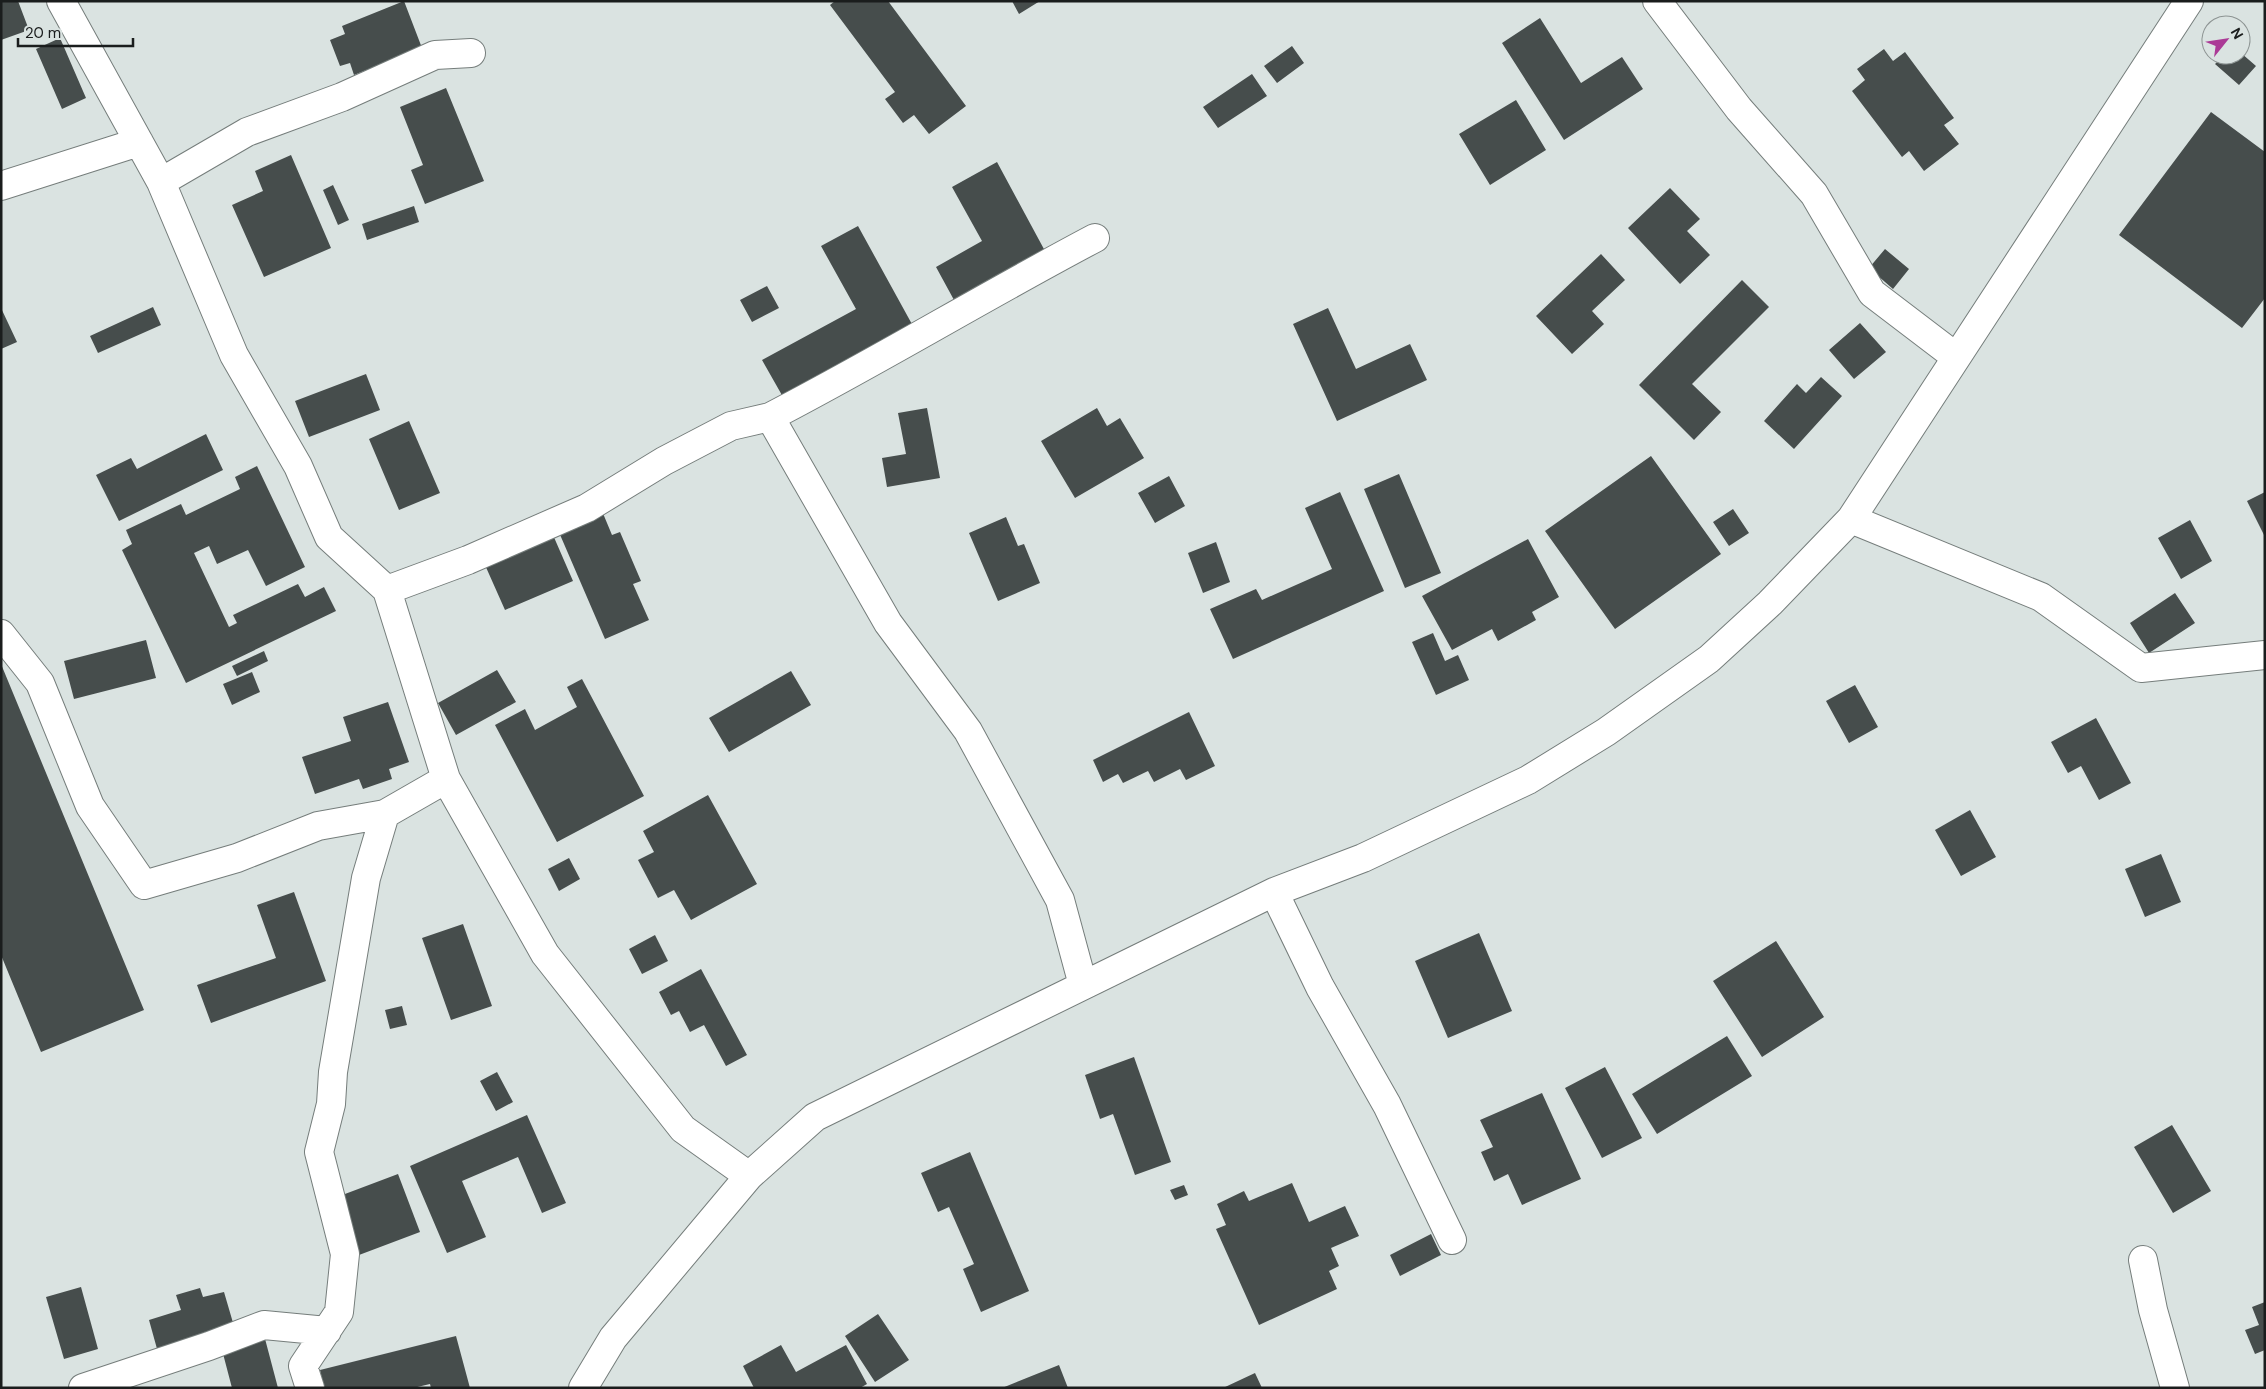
<svg xmlns="http://www.w3.org/2000/svg" width="2266" height="1389" viewBox="0 0 2266 1389" font-family="'DM Sans',sans-serif">
<style>
.building{fill:#464d4c}
.lines{fill:none;stroke-linecap:round;stroke-linejoin:round}
.minor-casing{stroke:#757d7b;stroke-width:30}
.minor{stroke:#fff;stroke-width:28}
</style>
<rect width="100%" height="100%" fill="#dae3e1"/>
<path class="building" d="M 1,1 L 18,1 L 29,30 L 1,40 Z
M 404,1 L 422,48 L 354,75 L 350,63 L 340,66 L 330,40 L 345,34 L 342,26 Z
M 835,1 L 888,1 L 966,106 L 929,134 L 914,115 L 903,123 L 885,99 L 895,92 L 830,5 Z
M 1012,1 L 1040,1 L 1019,14 Z
M 1540,18 L 1581,83 L 1622,57 L 1643,89 L 1564,140 L 1502,43 Z
M 60,38 L 86,98 L 62,109 L 36,49 Z
M 1292,46 L 1304,63 L 1277,83 L 1264,66 Z
M 1884,49 L 1893,61 L 1905,52 L 1954,118 L 1944,125 L 1959,144 L 1924,171 L 1909,151 L 1902,157 L 1852,91 L 1865,80 L 1857,69 Z
M 2241,53 L 2256,66 L 2239,85 L 2215,64 L 2224,55 L 2241,55 Z
M 1252,74 L 1267,96 L 1218,128 L 1203,107 Z
M 446,88 L 484,181 L 425,204 L 411,170 L 423,165 L 400,107 Z
M 1516,100 L 1546,150 L 1490,185 L 1459,134 Z
M 2211,112 L 2265,152 L 2265,298 L 2242,328 L 2119,235 Z
M 291,155 L 331,248 L 264,277 L 232,205 L 263,191 L 255,171 Z
M 997,162 L 1045,251 L 954,300 L 936,267 L 982,241 L 952,187 Z
M 333,185 L 349,220 L 338,225 L 323,190 Z
M 1670,188 L 1700,219 L 1687,231 L 1710,255 L 1680,284 L 1628,228 Z
M 414,206 L 419,222 L 367,240 L 362,224 Z
M 858,226 L 913,326 L 783,397 L 762,360 L 856,309 L 821,246 Z
M 1885,249 L 1909,269 L 1893,289 L 1869,268 Z
M 1601,254 L 1625,280 L 1592,311 L 1604,324 L 1572,354 L 1536,316 Z
M 1742,280 L 1769,307 L 1692,384 L 1721,412 L 1694,440 L 1639,385 Z
M 767,286 L 779,308 L 752,322 L 740,300 Z
M 153,307 L 161,325 L 98,353 L 90,336 Z
M 1,308 L 17,342 L 1,349 Z
M 1328,308 L 1356,369 L 1410,344 L 1427,380 L 1337,421 L 1293,324 Z
M 1860,323 L 1886,352 L 1854,379 L 1829,350 Z
M 366,374 L 380,410 L 309,437 L 295,401 Z
M 1821,377 L 1842,396 L 1794,449 L 1764,421 L 1797,384 L 1806,393 Z
M 927,408 L 940,478 L 887,487 L 882,458 L 906,454 L 898,413 Z
M 1097,408 L 1107,426 L 1120,418 L 1144,458 L 1075,498 L 1041,441 Z
M 409,421 L 440,493 L 399,510 L 369,439 Z
M 206,434 L 223,470 L 119,521 L 96,475 L 131,458 L 137,469 Z
M 1651,456 L 1721,554 L 1615,629 L 1545,531 Z
M 257,466 L 305,567 L 266,586 L 248,550 L 217,564 L 209,546 L 194,553 L 229,627 L 237,623 L 233,615 L 298,584 L 305,597 L 324,587 L 336,611 L 186,683 L 122,550 L 132,544 L 126,530 L 181,504 L 186,515 L 240,489 L 235,477 Z
M 1399,474 L 1441,573 L 1405,588 L 1364,489 Z
M 1169,476 L 1185,506 L 1155,523 L 1138,493 Z
M 1340,492 L 1384,591 L 1233,659 L 1210,609 L 1256,589 L 1262,600 L 1332,569 L 1305,508 Z
M 2265,492 L 2265,537 L 2247,501 Z
M 1733,509 L 1749,533 L 1729,546 L 1713,522 Z
M 602,511 L 612,535 L 620,532 L 641,581 L 633,584 L 649,620 L 605,639 L 558,530 Z
M 1006,517 L 1018,546 L 1024,544 L 1040,583 L 998,601 L 969,533 Z
M 2190,520 L 2212,561 L 2181,579 L 2158,538 Z
M 553,535 L 573,581 L 505,610 L 485,565 Z
M 1528,539 L 1559,597 L 1532,612 L 1536,620 L 1498,641 L 1492,629 L 1452,650 L 1422,596 Z
M 1216,542 L 1230,582 L 1203,593 L 1188,553 Z
M 2175,593 L 2195,623 L 2149,653 L 2130,623 Z
M 1433,633 L 1445,661 L 1458,655 L 1469,680 L 1436,695 L 1412,642 Z
M 146,640 L 156,678 L 74,699 L 64,661 Z
M 264,651 L 268,661 L 237,676 L 232,666 Z
M 1,664 L 144,1010 L 41,1052 L 1,955 Z
M 497,670 L 516,702 L 456,735 L 438,703 Z
M 791,671 L 811,705 L 729,752 L 709,718 Z
M 252,672 L 260,692 L 232,705 L 223,684 Z
M 582,679 L 644,796 L 557,842 L 495,725 L 525,709 L 535,730 L 577,707 L 567,687 Z
M 1855,685 L 1878,727 L 1849,743 L 1826,701 Z
M 388,702 L 409,762 L 389,769 L 392,779 L 363,789 L 359,779 L 315,794 L 302,757 L 351,741 L 343,717 Z
M 1189,712 L 1215,766 L 1186,780 L 1180,769 L 1154,782 L 1148,771 L 1123,783 L 1118,774 L 1103,782 L 1093,760 Z
M 2096,718 L 2131,783 L 2099,800 L 2081,766 L 2068,773 L 2051,742 Z
M 708,795 L 757,884 L 691,920 L 674,890 L 658,898 L 638,860 L 654,852 L 643,831 Z
M 1970,810 L 1996,857 L 1961,876 L 1935,830 Z
M 2161,854 L 2181,902 L 2145,917 L 2125,869 Z
M 569,858 L 580,879 L 559,891 L 548,869 Z
M 294,892 L 326,981 L 211,1023 L 197,985 L 276,958 L 257,905 Z
M 463,924 L 492,1006 L 451,1020 L 422,938 Z
M 1479,933 L 1512,1011 L 1448,1038 L 1415,961 Z
M 655,935 L 668,961 L 642,974 L 629,949 Z
M 1776,941 L 1824,1017 L 1762,1057 L 1713,981 Z
M 701,969 L 747,1055 L 726,1066 L 704,1025 L 690,1032 L 679,1011 L 671,1015 L 659,992 Z
M 402,1006 L 407,1025 L 390,1029 L 385,1010 Z
M 1727,1036 L 1752,1076 L 1657,1134 L 1632,1094 Z
M 1134,1057 L 1171,1162 L 1135,1175 L 1113,1114 L 1100,1119 L 1085,1075 Z
M 1605,1067 L 1642,1138 L 1602,1158 L 1565,1088 Z
M 497,1072 L 513,1102 L 496,1111 L 480,1081 Z
M 1542,1093 L 1581,1179 L 1522,1205 L 1508,1174 L 1494,1181 L 1481,1152 L 1493,1147 L 1480,1120 Z
M 527,1115 L 566,1203 L 542,1213 L 518,1157 L 462,1181 L 486,1237 L 447,1253 L 410,1166 Z
M 2172,1125 L 2211,1191 L 2173,1213 L 2134,1147 Z
M 970,1152 L 1029,1291 L 981,1312 L 963,1269 L 974,1264 L 949,1207 L 938,1212 L 921,1173 Z
M 398,1174 L 420,1232 L 359,1255 L 337,1197 Z
M 1292,1183 L 1309,1222 L 1345,1206 L 1359,1236 L 1331,1248 L 1339,1266 L 1329,1271 L 1337,1289 L 1259,1325 L 1216,1229 L 1226,1225 L 1217,1204 L 1244,1191 L 1249,1201 Z
M 1184,1185 L 1188,1195 L 1175,1200 L 1170,1190 Z
M 1431,1234 L 1441,1255 L 1400,1276 L 1390,1255 Z
M 81,1287 L 98,1349 L 64,1359 L 46,1297 Z
M 200,1288 L 203,1297 L 224,1292 L 236,1333 L 159,1356 L 149,1320 L 181,1310 L 176,1295 Z
M 2265,1302 L 2265,1350 L 2255,1354 L 2245,1330 L 2259,1325 L 2252,1307 Z
M 878,1314 L 909,1360 L 875,1382 L 845,1336 Z
M 264,1335 L 278,1388 L 232,1388 L 221,1346 Z
M 456,1336 L 470,1388 L 431,1388 L 430,1384 L 413,1388 L 324,1388 L 320,1370 Z
M 781,1345 L 796,1372 L 846,1345 L 867,1384 L 860,1388 L 754,1388 L 743,1366 Z
M 1059,1365 L 1068,1388 L 1002,1388 Z
M 1255,1373 L 1262,1388 L 1223,1388 Z"/>
<g class="lines">
<g class="minor-casing">
<path id="minor" d="M 61,1 L 161,182 L 234,355 L 298,466 L 329,537 L 387,590 L 446,779 L 545,954 L 683,1129 L 749,1176
M 1657,1 L 1739,109 L 1814,194 L 1872,293 L 1956,357
M 161,182 L 247,132 L 342,97 L 435,55 L 471,53
M 1,186 L 139,142
M 1851,519 L 2041,597 L 2141,668 L 2265,655
M 387,590 L 468,560 L 587,508 L 664,461 L 731,426 L 770,417
M 1,634 L 40,683 L 90,806 L 144,885 L 237,858 L 318,826 L 385,814
M 1274,892 L 1320,987 L 1387,1105 L 1452,1240
M 1083,985 L 1060,900 L 968,731 L 888,623 L 770,417 C 880,360 985,296 1095,238
M 2143,1260 L 2153,1310 L 2175,1388
M 83,1388 L 209,1346 L 264,1325 L 327,1331
M 310,1388 L 303,1366 L 339,1312 L 345,1254 L 319,1152 L 331,1104 L 333,1072 L 366,878 L 385,814 L 446,779
M 583,1388 L 613,1338 L 749,1176 L 815,1117 L 1274,892 L 1363,858 L 1528,780 L 1606,732 L 1709,659 L 1770,603 L 1851,519 L 2189,1"/>
</g>
<use href="#minor" class="minor"/>
</g>
<rect width="2266" height="1389" fill="none" stroke="#1a1d1d" stroke-width="5"/>
<g transform="translate(2226 40) rotate(60)"><circle r="24" fill="#dae3e1" stroke="#8d9493"/>
<path d="M0-4L9 19L0 12L-9 19Z" fill="#ab3a96"/>
<text y="-8" font-size="14" font-weight="bold" text-anchor="middle" fill="#1a1d1d">N</text>
</g>
<path d="M18 38v8h115v-8" fill="none" stroke="#1a1d1d" stroke-width="2.5"/>
<text x="25" y="38" font-size="15" fill="#1a1d1d" stroke="#dae3e1" stroke-width="4" paint-order="stroke">20 m</text>
</svg>
